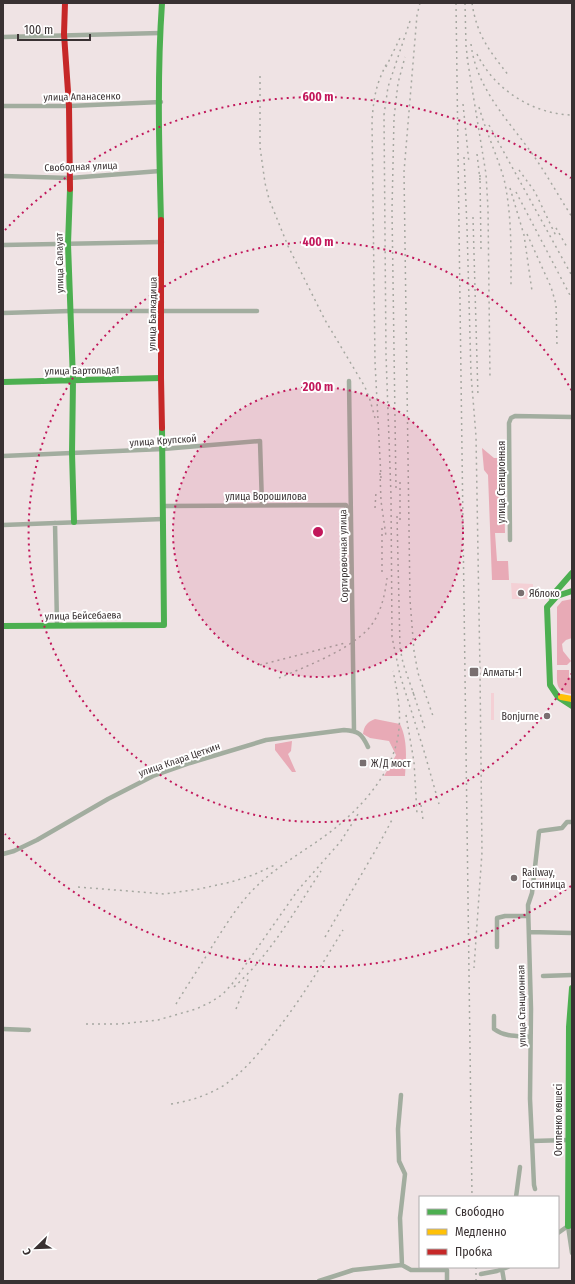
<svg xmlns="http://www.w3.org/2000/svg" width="575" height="1284" viewBox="0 0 575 1284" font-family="'Fira Sans Condensed',sans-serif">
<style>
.green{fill:#f4d0d5}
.forest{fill:#e8aab6}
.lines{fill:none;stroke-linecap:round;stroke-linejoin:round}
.street{stroke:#a2ad9f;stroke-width:4.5}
.fast{stroke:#4caf50;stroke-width:6}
.slow{stroke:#ffc107;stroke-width:6}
.jam{stroke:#c62828;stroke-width:6}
.rail{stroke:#a6a8a1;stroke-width:1.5;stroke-dasharray:2 4;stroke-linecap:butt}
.ring{fill:none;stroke:#c2185b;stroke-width:2;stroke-dasharray:2 4}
.poi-dot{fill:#796f70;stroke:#fff;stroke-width:1.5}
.labels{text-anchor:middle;stroke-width:4;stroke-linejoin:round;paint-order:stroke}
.street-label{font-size:10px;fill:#393132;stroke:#fff}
.poi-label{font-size:10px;fill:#393132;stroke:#fff;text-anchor:start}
.centre{fill:#c2185b;stroke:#fff;stroke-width:2}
.ring-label{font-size:12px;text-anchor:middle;font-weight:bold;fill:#c2185b;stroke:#fff;stroke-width:4;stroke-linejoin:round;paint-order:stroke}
</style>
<rect width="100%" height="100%" fill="#efe3e4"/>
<path class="green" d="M 511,583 L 533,584 L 533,599 L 512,599 Z
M 491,693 L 494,693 L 494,720 L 491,720 Z"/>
<path class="forest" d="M 482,448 L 494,458 L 504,458 L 504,478 L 497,478 L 497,494 L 504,494 L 505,533 L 495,533 L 497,561 L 508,561 L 509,580 L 492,580 L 488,475 L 484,470 Z
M 572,599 L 572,638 L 566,640 L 562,644 L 563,651 L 571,661 L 567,665 L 557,665 L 557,607 L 562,601 Z
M 557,670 L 569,670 L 569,677 L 572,679 L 572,694 C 555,692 557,683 557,670 Z
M 375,719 L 400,724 C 408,741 406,758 405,776 L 384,776 L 396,755 L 389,741 L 370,738 L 363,734 C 364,726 367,722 375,719 Z
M 292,741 L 291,751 L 288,754 L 296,772 L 292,772 L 275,750 L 275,744 Z"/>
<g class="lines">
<path class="street" d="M 3,37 L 160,33
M 3,106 L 69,106 L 161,102
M 3,176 L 70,178 L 160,171
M 3,245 L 162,242
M 3,313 L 70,311 L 257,311
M 349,381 L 354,730
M 3,456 L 163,449 L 260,441 L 262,505
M 164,506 L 346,505 L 350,520
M 55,523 L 57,625
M 3,525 L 163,519
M 510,540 L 509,423 L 511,418 L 515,416 L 572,417
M 3,854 L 14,851 L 37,840 L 108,799 L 153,776 L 190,763 L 266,740 L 344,730 C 359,731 362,734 368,747
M 529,932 L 572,933
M 497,947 L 497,918 L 505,916 L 528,916
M 543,976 L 572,975
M 494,1016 L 494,1029 C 505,1037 517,1036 530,1037
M 3,1029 L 29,1030
M 401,1095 L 398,1129 L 399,1161 L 405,1174 L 400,1218 L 402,1265
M 532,1141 L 530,1099 L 531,1009 L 528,905 L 532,893 L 539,832 L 540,831 L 562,828 L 567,822 L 572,822
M 535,1189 L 534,1185 L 532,1141 L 568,1140
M 516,1197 L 520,1167
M 558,1233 L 568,1226 L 572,1253
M 502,1269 L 504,1281
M 481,1274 L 497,1271 L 508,1267
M 319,1281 L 353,1270 L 402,1265 L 411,1270 L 447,1270 L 447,1281"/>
<path class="fast" d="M 70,189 L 68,244 L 73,380 L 72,453 L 74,522
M 161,220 C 159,148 157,75 162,3
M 3,382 L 161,378
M 572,591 L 557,596 L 547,607 L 550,685 L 558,697 L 572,706
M 551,597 L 572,573
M 3,626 L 164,625 L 162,428
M 572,988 L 569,1027 L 568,1226 L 572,1225"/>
<path class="slow" d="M 561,697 L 572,699"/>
<path class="jam" d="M 65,3 L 64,34 L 69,106 L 70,189
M 161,220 L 161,378 L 162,428"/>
<path class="rail" d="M 420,3 L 417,15 L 404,172 L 410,600 L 414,651 L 418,673 L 433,716
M 456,3 L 472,1197
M 465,3 L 466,46 L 468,62
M 472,3 C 477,36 489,50 509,76
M 410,21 L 388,87 L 384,115 L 386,355 L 391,496 L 392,637 L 400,675 L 424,751 L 439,804
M 471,44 C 476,87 506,118 531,152 C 546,173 558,195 572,217
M 477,54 C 494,89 532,114 572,115
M 467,57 L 486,174 L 488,209 L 490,379
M 386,67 L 400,38
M 260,76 L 260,147 L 265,183 L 269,199 L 288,246 L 325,320 L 365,387 L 370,400 L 375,418
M 463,104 L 469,163
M 479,107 C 486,132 497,155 504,179 C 512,215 511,252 511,288
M 489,125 L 572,276
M 477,154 L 480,180
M 464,157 L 467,227 L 471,374 L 476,436 L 480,672 L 482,852 L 474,968
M 519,170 L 535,192 L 556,236
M 480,175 L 481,249
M 510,188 L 524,235 L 532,291
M 516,192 L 572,299
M 473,217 L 478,397
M 556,228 L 567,247
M 527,234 L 551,287 L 556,304 L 557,346
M 380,473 L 381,501 L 386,536
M 381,478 L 375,362 L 372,120 C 374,96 376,84 387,63
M 400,482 L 400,522
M 396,488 L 392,210 L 394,118 L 398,83 L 405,57
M 375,508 L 376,492
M 397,516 L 400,648 L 403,663 L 415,698
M 382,528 L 382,572
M 260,665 L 345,643
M 279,678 C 307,666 350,650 370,627 C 381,613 385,595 387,578
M 413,692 L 425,729
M 406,715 L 414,762 L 417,814
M 421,805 L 423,820
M 78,887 L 165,894 L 199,889 L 231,882 L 253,875 L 277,864
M 325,937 L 378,846 L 393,818
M 234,987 C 271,954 294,912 321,871
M 176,1004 C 188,984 201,965 213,945 C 227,923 241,900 260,883 C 283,862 310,848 334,829 C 364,805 396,769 399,728 C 401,709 397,690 393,671
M 236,1009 L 249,977
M 86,1024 L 120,1024 L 158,1020 L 196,1009 L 211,1002 L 223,994 L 232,984 L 298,890 L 341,841 L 360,811
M 171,1104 C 190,1101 206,1096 223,1086 C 242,1073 258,1055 272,1036 C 299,1003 321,966 343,930
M 476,1267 L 476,1281"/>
</g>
<circle cx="318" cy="532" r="145" fill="#c2185b" fill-opacity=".12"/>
<g class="ring">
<circle cx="318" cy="532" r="145"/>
<path d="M572 673A290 290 0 1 1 572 391"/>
<path d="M571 886A435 435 0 0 1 5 834M5 230A435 435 0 0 1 571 178"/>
</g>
<g class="poi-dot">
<circle cx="521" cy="593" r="4"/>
<rect x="469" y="667" width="10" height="10" rx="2"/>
<circle cx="547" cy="716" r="4"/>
<rect x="359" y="759" width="8" height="8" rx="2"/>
<circle cx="514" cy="878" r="4"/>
</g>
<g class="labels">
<g class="street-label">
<text transform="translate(82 96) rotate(-1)" y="4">улица Апанасенко</text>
<text transform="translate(81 166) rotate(-2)" y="4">Свободная улица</text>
<text transform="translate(59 263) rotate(-91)" y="4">улица Салауат</text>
<text transform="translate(152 314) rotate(-89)" y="4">улица Балкадиша</text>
<text transform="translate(82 370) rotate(-1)" y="4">улица Бартольда1</text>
<text transform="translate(163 440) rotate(-4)" y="4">улица Крупской</text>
<text transform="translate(501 482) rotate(-90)" y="4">улица Станционная</text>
<text x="266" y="500">улица Ворошилова</text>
<text transform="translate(343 556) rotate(-91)" y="4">Сортировочная улица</text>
<text transform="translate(83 615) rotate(-1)" y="4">улица Бейсебаева</text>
<text transform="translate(179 759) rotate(-19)" y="4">улица Клара Цеткин</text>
<text transform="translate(521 1006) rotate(-91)" y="4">улица Станционная</text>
<text transform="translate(558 1120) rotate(-90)" y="4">Осипенко көшесі</text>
</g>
<g class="poi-label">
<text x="529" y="597">Яблоко</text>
<text x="483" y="676">Алматы-1</text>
<text x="539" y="720" text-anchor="end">Bonjurne</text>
<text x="371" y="767">Ж/Д мост</text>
<text x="522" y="876">Railway,<tspan x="522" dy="12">Гостиница</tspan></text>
</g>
</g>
<circle cx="318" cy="532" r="6" class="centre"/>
<g class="ring-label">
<text x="318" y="101">600 m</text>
<text x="318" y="246">400 m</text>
<text x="318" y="391">200 m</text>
</g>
<rect width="575" height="1284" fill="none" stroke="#393132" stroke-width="8"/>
<rect x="419" y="1196" width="140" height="72" fill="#ffffff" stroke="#b0adad"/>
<rect x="427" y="1209" width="20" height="6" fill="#4caf50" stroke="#b0adad"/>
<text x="455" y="1216" font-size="12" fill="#393132">Свободно</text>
<rect x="427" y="1229" width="20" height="6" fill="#ffc107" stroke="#b0adad"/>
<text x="455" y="1236" font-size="12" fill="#393132">Медленно</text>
<rect x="427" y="1249" width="20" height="6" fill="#c62828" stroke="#b0adad"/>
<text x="455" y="1256" font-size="12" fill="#393132">Пробка</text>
<g transform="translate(36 1248) rotate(247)" stroke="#ffffff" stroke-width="3" paint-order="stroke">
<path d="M0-3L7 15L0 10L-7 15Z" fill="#393132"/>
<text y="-6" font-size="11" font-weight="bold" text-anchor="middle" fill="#393132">С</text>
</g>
<path d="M18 34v6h72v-6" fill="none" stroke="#393132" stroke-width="2"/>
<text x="24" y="34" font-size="12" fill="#393132" stroke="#ffffff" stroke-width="3" paint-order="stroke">100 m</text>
</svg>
